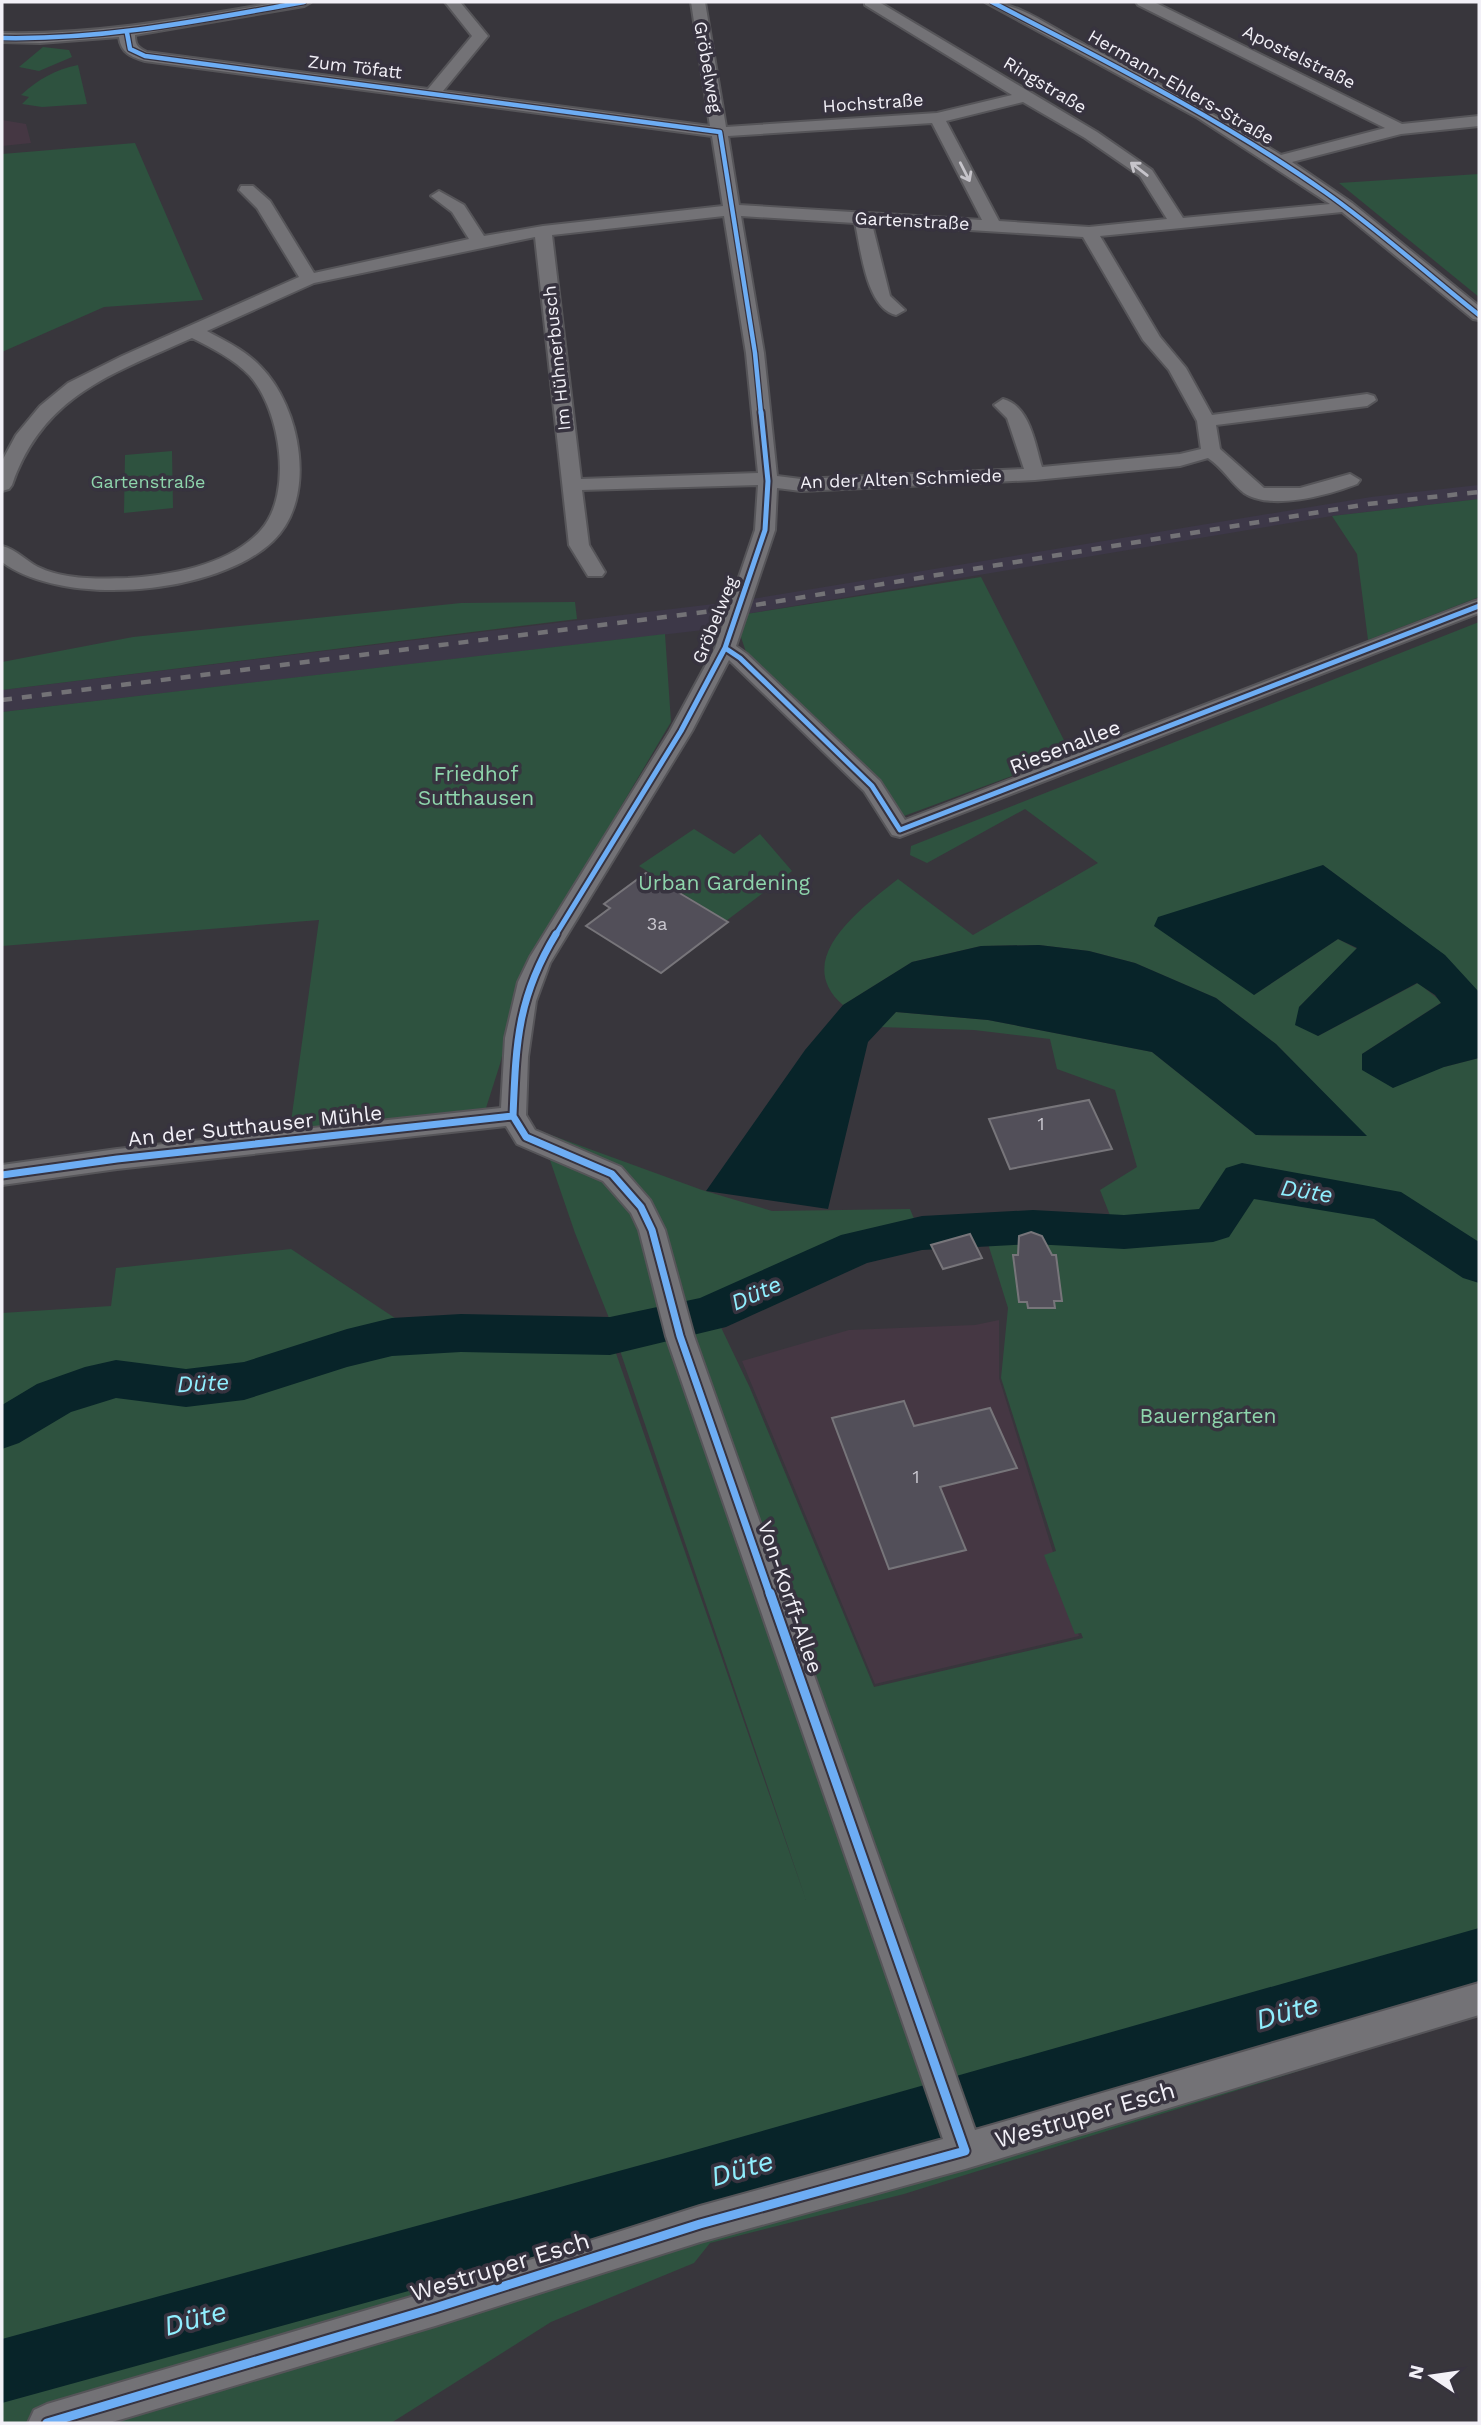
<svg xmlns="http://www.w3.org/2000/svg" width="1481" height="2425" viewBox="0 0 1481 2425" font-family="'Work Sans',sans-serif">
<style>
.built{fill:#3d3848}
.education{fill:#453743}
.green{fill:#2e523f}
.water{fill:#082429}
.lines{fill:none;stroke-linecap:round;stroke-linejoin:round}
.river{fill:#082429;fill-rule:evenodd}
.building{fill:#524f59;stroke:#77757a;stroke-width:2}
.minor-casing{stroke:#565559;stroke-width:4}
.minor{fill:#737276;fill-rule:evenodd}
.rail{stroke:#737276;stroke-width:4.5;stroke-dasharray:10 10;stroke-linecap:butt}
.cycleway-far3-casing{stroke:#37333f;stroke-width:7}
.cycleway-far2-casing{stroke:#37333f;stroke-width:9}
.cycleway-far1-casing{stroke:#37333f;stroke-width:11}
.cycleway-casing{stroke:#37333f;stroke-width:13}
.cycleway-far3{stroke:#6dadf4;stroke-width:4.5}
.cycleway-far2{stroke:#6dadf4;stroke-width:5}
.cycleway-far1{stroke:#6dadf4;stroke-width:7}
.cycleway{stroke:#6dadf4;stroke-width:9}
.oneway{stroke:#c6c4ca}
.labels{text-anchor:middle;stroke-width:7;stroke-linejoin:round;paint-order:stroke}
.far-street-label{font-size:18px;fill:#f2f0f7;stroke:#37333f}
.far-park-label{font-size:18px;fill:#8ed5ac;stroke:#37333f}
.number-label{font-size:18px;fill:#cac8d0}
.street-label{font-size:21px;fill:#f2f0f7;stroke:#37333f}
.park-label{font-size:21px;fill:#8ed5ac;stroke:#37333f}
.water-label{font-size:23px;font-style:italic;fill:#90eefe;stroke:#37333f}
.near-street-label{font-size:24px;fill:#f2f0f7;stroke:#37333f}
.near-water-label{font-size:28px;font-style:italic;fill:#90eefe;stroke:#37333f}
</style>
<rect width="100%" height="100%" fill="#38363c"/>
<path class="built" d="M 1479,485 L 1479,499 L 1332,516 L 746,614 L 752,599 L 1371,497 Z
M 722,603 L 712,629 L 2,712 L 2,690 Z"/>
<path class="education" d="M 2,120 L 26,124 L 31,143 L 2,146 Z
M 999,1320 L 999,1378 L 1079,1636 L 875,1684 L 742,1361 L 849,1330 L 975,1325 Z"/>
<path class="green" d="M 43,47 L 69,50 L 72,57 L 39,71 L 19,67 Z
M 78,65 L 87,104 L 42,107 L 22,104 L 29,97 L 21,95 C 39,79 54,70 78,65 Z
M 135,143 L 203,300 L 104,307 L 2,352 L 2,154 Z
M 1479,174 L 1479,297 L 1339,183 Z
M 172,451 L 173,508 L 124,513 L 125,455 Z
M 1479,499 L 1479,597 L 1368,640 L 1357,554 L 1332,516 Z
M 981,577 L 1071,754 L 904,816 L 880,782 L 748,658 L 739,631 L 746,614 Z
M 575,602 L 577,619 L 2,690 L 2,662 L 133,637 L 461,603 Z
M 1479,622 L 1479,993 L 1445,956 L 1323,865 L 1254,995 L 1338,939 L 1357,949 L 1299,1007 L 1318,1036 L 1418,983 L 1442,1002 L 1362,1054 L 1444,1067 L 1479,1058 L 1479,1259 L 1388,1201 L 1240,1176 L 1205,1222 L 1115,1228 L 1100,1190 L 1137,1167 L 1115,1090 L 1057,1069 L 1050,1039 L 974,1030 L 879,1027 L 896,1012 L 988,1020 L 1152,1052 L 1256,1135 L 1366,1136 L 1276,1044 L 1216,998 L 1135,963 L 1089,951 L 1039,945 L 981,946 L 912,962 L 843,1005 C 790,959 863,907 898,879 L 973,935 L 1098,863 L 1025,809 L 927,863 L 910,855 L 911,846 Z
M 665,634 L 671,722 L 523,972 L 500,1064 L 486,1108 L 290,1129 L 319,920 L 2,946 L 2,712 Z
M 694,829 L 734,854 L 760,834 L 792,871 L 726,921 L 639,866 Z
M 540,1131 L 702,1190 L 772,1211 L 910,1209 L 922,1238 L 717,1319 L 750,1388 L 874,1687 L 1083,1638 L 1081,1633 L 1075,1634 L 1044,1555 L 1056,1551 L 1001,1378 L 1008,1308 L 985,1234 L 1034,1230 L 1124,1236 L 1217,1229 L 1247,1185 L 1383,1209 L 1479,1271 L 1479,2015 L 904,2194 L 710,2243 L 694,2263 L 551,2322 L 391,2423 L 2,2423 L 2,1313 L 111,1306 L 116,1268 L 291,1249 L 407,1326 L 395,1355 L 461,1333 L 610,1336 L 806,1900 L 609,1318 L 575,1233 Z"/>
<path class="water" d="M 1323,865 L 1445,955 L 1479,992 L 1479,1058 L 1444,1067 L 1393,1088 L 1362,1070 L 1362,1054 L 1441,1003 L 1435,995 L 1417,983 L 1318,1036 L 1295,1025 L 1299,1007 L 1357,948 L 1338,939 L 1254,995 L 1154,926 L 1158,917 Z
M 1039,945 L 1089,951 L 1135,963 L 1216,998 L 1276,1044 L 1367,1136 L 1256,1135 L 1152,1052 L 988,1020 L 896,1012 L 868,1042 L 828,1209 L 706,1191 L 805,1050 L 843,1005 L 912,962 L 981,946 Z"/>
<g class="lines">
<path class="river" d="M 1242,1163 L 1401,1192 L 1479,1242 L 1479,1283 L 1463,1278 L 1374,1219 L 1254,1199 L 1229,1237 L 1213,1242 L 1124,1249 L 1033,1244 L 922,1250 L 867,1263 L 726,1327 L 610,1355 L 461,1352 L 392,1356 L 347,1367 L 244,1400 L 186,1407 L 116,1398 L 71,1412 L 19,1443 L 2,1449 L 2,1405 L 37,1384 L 85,1367 L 116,1360 L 186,1369 L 244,1362 L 347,1329 L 392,1318 L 461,1314 L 610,1317 L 700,1298 L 841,1235 L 922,1216 L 1033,1210 L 1124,1215 L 1199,1209 L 1226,1168 Z
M 1479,1928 L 1479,1983 L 681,2216 L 2,2403 L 2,2339 L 681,2154 Z"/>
</g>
<path class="building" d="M 646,873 L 728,922 L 661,973 L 586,926 L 610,908 L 604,904 Z
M 1089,1100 L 1112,1149 L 1010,1169 L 989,1119 Z
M 1031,1232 L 1042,1236 L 1052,1255 L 1056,1255 L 1062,1301 L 1054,1301 L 1055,1308 L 1028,1308 L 1027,1302 L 1019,1302 L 1013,1255 L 1018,1255 L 1019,1236 Z
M 970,1234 L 982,1258 L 943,1269 L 931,1245 Z
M 904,1401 L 914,1426 L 990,1408 L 1017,1468 L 940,1487 L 966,1550 L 889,1569 L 832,1418 Z"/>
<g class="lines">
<g class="minor-casing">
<path id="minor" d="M 280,2 L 311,2 L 304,6 L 135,35 C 135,45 138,48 147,52 L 428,89 L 472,36 L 445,2 L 460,2 L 488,36 L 443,91 L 710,126 L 691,2 L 705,2 L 726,127 L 937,113 L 1012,95 L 865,5 L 865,2 L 879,2 L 1097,132 L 1152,170 L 1183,218 L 1330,204 L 1198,118 L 985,2 C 1016,2 1045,23 1072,38 C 1143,74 1213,113 1281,155 L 1385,128 L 1138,5 L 1136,2 L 1154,2 L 1402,124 L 1479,116 L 1479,126 L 1401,134 L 1292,162 L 1352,203 L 1479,306 L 1479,320 L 1473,319 L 1342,212 L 1100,236 L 1160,337 L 1186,368 L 1212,415 L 1367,394 L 1374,396 L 1376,400 L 1367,406 L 1216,425 L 1220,449 L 1264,488 L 1300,488 L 1350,474 L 1360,480 L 1357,484 C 1329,495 1271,511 1244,493 C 1231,483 1223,468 1208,458 L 1180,466 L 1035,480 L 801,491 L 777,488 L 775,530 L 736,646 L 747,654 L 880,781 L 905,820 L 1472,602 L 1479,600 L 1479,613 L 900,837 L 892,835 L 864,791 L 729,660 L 692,731 L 550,963 L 536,1001 L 528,1057 L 526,1115 L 535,1130 L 621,1167 L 650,1200 L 665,1230 L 694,1336 L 975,2130 L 1479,1983 L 1479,2015 L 965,2169 L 700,2242 L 435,2326 L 109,2423 L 28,2423 L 34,2410 L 47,2404 L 435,2290 L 700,2206 L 943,2139 L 666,1336 L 639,1230 L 631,1213 L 603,1181 L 517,1144 L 506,1126 L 117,1169 L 2,1185 L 2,1165 L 117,1149 L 501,1108 L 505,1038 L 518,982 L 530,957 L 670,731 L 715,648 L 755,530 L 758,485 L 582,490 L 589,545 L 605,572 L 602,576 L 588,576 L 569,545 L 535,237 L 314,283 L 207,331 C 225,341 245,350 260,366 C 301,407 318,498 273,541 C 217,595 64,608 2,562 L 2,546 C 16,549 26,561 38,567 C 64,580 100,579 128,578 C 171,575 230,565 261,530 C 293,494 281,411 250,376 C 234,359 212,348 192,338 C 112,374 43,395 12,485 L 9,489 L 2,491 L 2,461 L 16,435 L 40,406 L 68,383 L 122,356 L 299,277 L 257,208 L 239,190 L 241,186 L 253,186 L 270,201 L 314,273 L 469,239 L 452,212 L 431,196 L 439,191 L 464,205 L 484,236 L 543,226 L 723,206 L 712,136 L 145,61 C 131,57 121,53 119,37 L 40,43 L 2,42 L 2,33 C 97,35 187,18 280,2 ZM 1023,102 L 1085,138 L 1140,176 L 1167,219 L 1089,227 L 999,221 L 946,121 ZM 932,123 L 982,220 L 739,205 L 728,136 ZM 724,216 L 746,353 L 758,473 L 581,479 L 552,235 ZM 741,216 L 855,223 C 861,249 866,308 896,315 L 905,310 L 890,296 L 872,224 L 1083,237 L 1143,340 L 1169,370 L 1197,421 L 1201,449 L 1180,454 L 1042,467 C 1035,444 1030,406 1003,399 L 994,405 L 1007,418 L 1024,469 L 801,479 L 777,476 L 764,353 Z"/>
</g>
<use href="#minor" class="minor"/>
<path class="rail" d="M 2,700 L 737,608 L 1368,504 L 1479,492"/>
<g class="cycleway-far3-casing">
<path id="cycleway-far3" d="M 992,2 C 1105,61 1220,118 1325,192 C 1379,230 1427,274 1479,315
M 127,33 L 130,49 L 145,56 L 720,132 L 755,353 L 761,414
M 2,38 C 105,40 203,20 304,2"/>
</g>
<g class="cycleway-far2-casing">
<path id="cycleway-far2" d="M 725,648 L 740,658 L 872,786 L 900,830 L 1479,606
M 555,936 L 681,731 L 725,648 L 765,530 L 768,481 L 761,412"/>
</g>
<g class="cycleway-far1-casing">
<path id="cycleway-far1" d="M 513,1116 C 516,1044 517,998 556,934
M 513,1116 L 526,1137 L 612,1174 L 641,1207 L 652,1230 L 680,1336 L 770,1595
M 2,1175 L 117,1159 L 513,1116"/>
</g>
<g class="cycleway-casing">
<path id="cycleway" d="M 47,2423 L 435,2308 L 700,2224 L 965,2151 L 770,1593"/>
</g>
<use href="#cycleway-far3" class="cycleway-far3"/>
<use href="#cycleway-far2" class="cycleway-far2"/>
<use href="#cycleway-far1" class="cycleway-far1"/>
<use href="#cycleway" class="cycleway"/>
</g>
<defs><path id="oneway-shaft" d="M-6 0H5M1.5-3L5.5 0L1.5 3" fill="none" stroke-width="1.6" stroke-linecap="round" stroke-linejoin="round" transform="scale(1.75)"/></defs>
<g class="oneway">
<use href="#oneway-shaft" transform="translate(1139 169) rotate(-142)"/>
<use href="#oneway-shaft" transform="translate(965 172) rotate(63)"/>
</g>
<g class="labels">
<g class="far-street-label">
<text transform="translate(1299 57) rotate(26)" y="6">Apostelstraße</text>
<text transform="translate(355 67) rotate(7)" y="6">Zum Töfatt</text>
<text transform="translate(708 67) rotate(80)" y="6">Gröbelweg</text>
<text transform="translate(1045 85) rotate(31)" y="6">Ringstraße</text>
<text transform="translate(1181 87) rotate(30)" y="6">Hermann-Ehlers-Straße</text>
<text transform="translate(873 103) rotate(-4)" y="6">Hochstraße</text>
<text transform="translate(912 221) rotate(3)" y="6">Gartenstraße</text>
<text transform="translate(557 358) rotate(-96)" y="6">Im Hühnerbusch</text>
<text transform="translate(901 479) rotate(-2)" y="6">An der Alten Schmiede</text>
<text transform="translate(715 620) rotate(-68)" y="6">Gröbelweg</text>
</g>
<g class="far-park-label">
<text x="148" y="488">Gartenstraße</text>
</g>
<g class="number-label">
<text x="657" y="930">3a</text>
<text x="1041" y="1130">1</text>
<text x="916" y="1483">1</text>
</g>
<g class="street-label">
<text transform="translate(1065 747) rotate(-21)" y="7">Riesenallee</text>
<text transform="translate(255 1126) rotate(-6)" y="7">An der Sutthauser Mühle</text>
<text transform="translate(790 1597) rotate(71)" y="7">Von-Korff-Allee</text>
</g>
<g class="park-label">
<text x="476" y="781">Friedhof<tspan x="476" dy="24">Sutthausen</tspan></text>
<text x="724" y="890">Urban Gardening</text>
<text x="1208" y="1423">Bauerngarten</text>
</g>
<g class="water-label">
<text transform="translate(1307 1191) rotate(9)" y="8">Düte</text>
<text transform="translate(756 1293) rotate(-24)" y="8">Düte</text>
<text transform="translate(203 1383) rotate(-3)" y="8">Düte</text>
</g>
<g class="near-street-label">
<text transform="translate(1085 2115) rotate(-16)" y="8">Westruper Esch</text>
<text transform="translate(500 2267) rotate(-17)" y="8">Westruper Esch</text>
</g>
<g class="near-water-label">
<text transform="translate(1287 2011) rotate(-16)" y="10">Düte</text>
<text transform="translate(742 2168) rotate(-16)" y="10">Düte</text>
<text transform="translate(195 2318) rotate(-15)" y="10">Düte</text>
</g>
</g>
<rect width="1481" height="2425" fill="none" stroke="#f2f0f7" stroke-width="7"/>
<g transform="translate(1432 2376) rotate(283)" stroke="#37333f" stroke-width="5" paint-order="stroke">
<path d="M0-5L12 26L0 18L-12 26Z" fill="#f2f0f7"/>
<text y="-10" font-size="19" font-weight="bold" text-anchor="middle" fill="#f2f0f7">N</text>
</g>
</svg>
